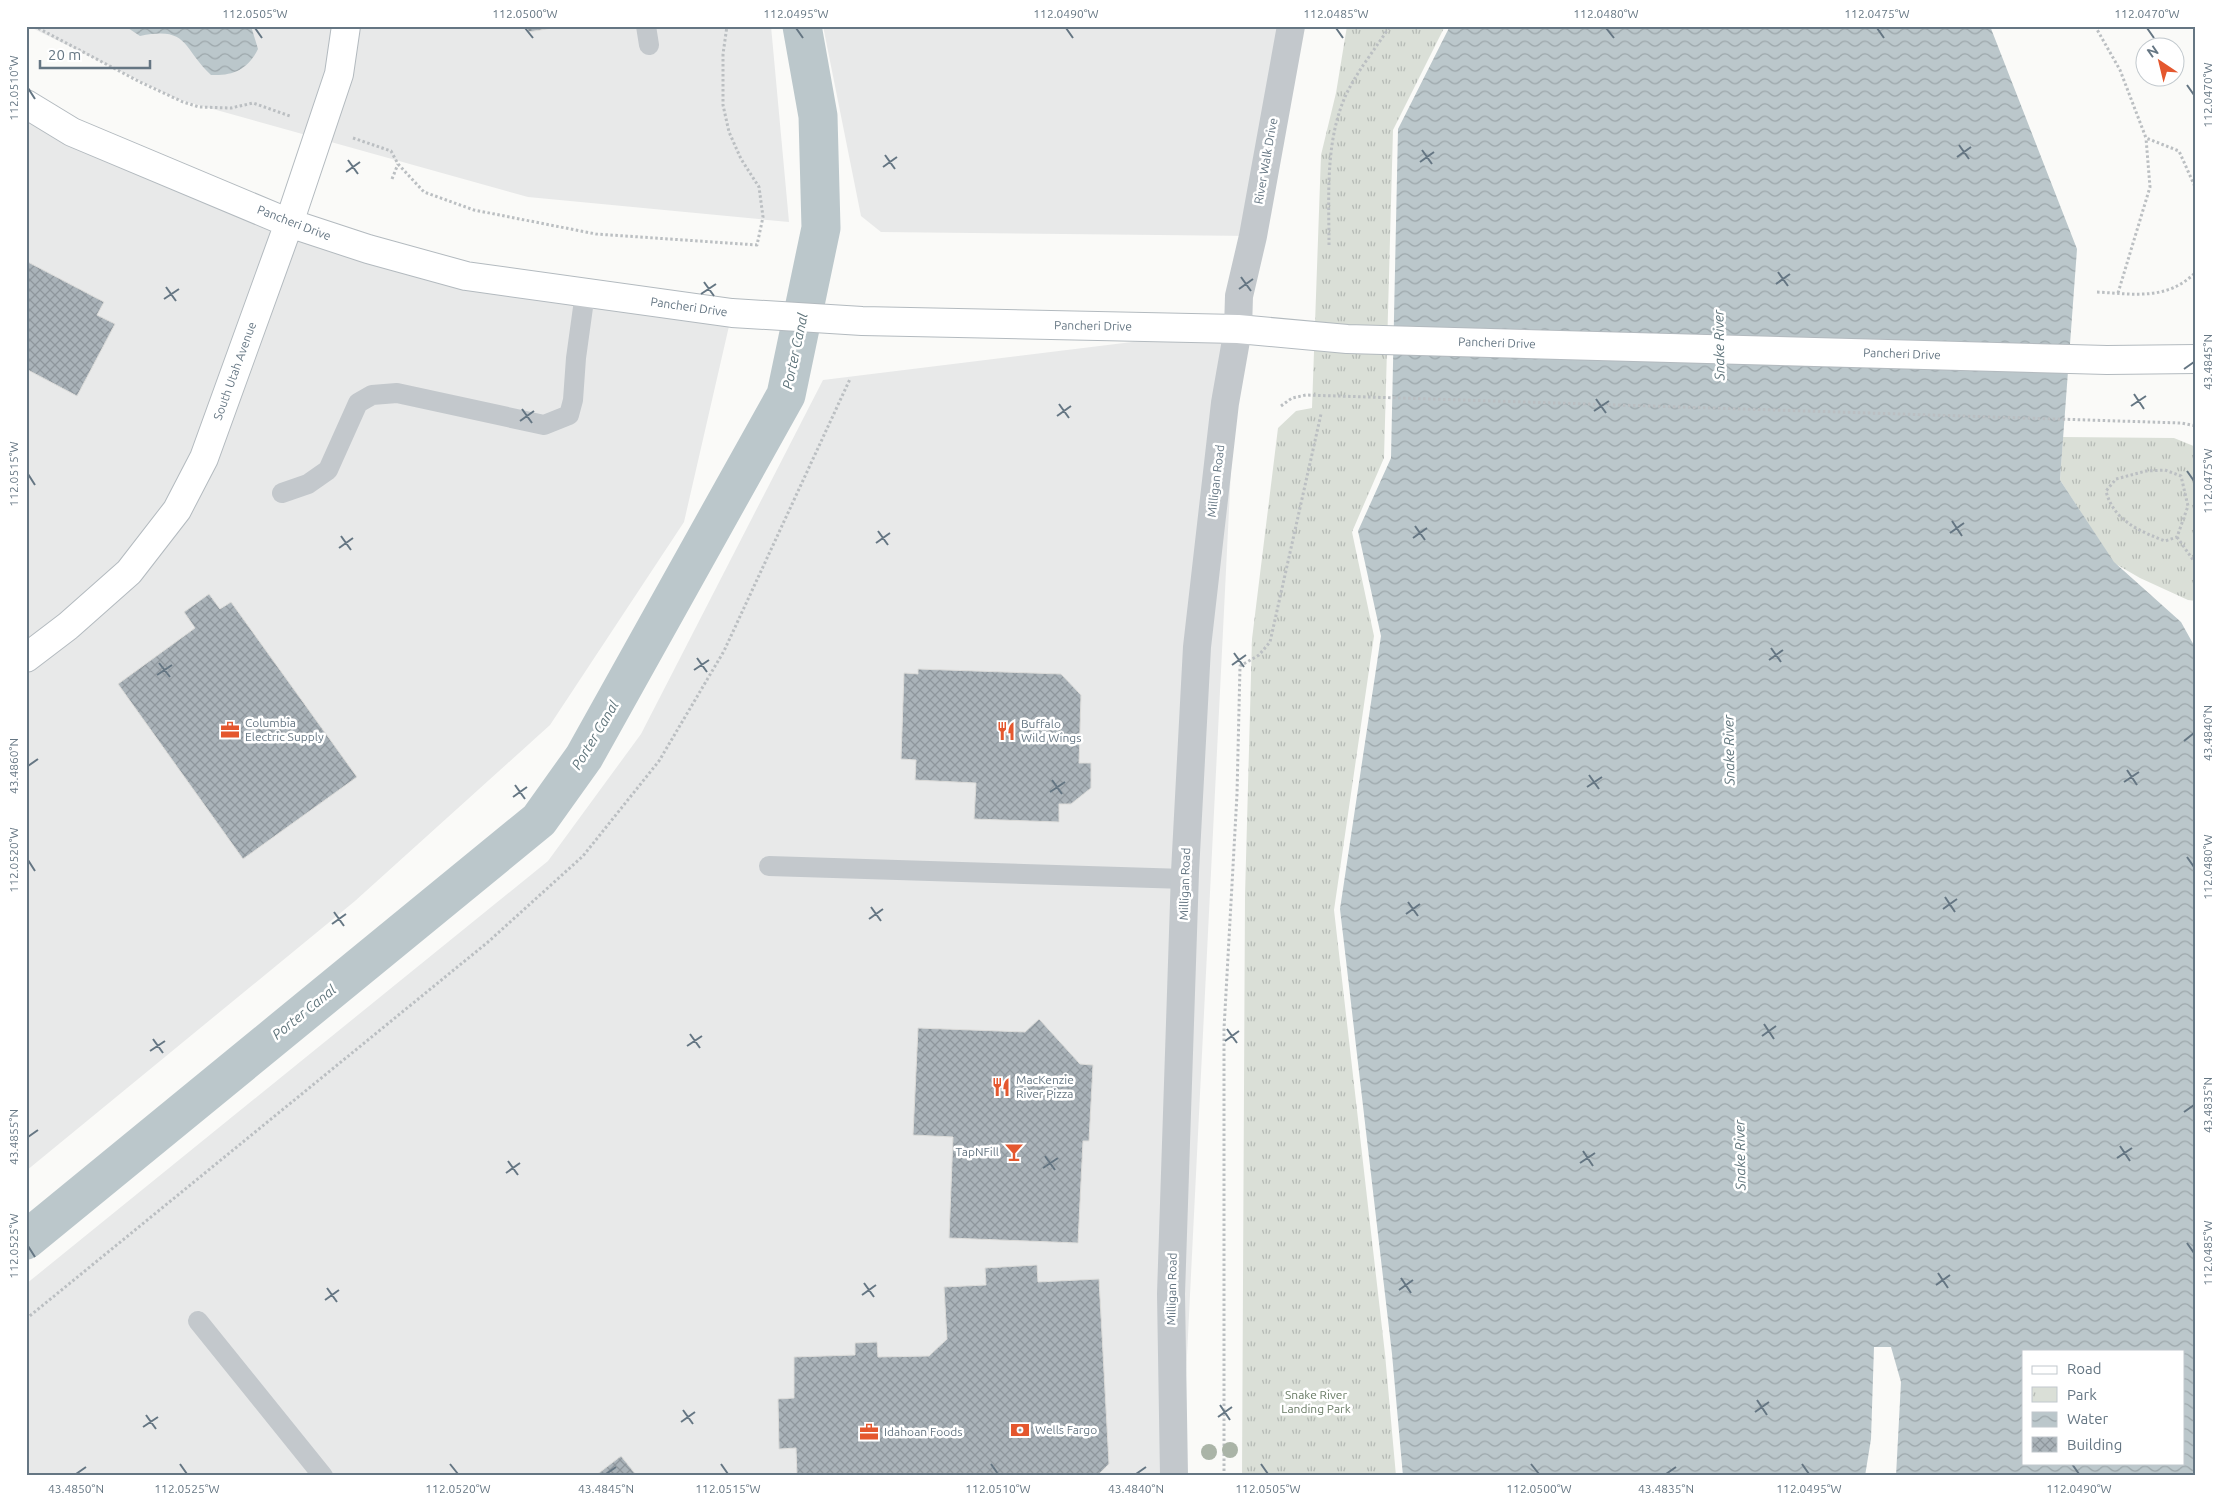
<svg xmlns="http://www.w3.org/2000/svg" width="2222" height="1502" viewBox="0 0 2222 1502" font-family="Ubuntu,sans-serif">
<style>
.built{fill:#e8e9e9}
.park{fill:url(#park-tufts)}
.water{fill:url(#water-waves);fill-rule:evenodd}
.lines{fill:none;stroke-linecap:round;stroke-linejoin:round}
.canal{stroke:#bbc7cb;stroke-width:39}
.building{fill:url(#building-cross-hatch);stroke:#dcdcda}
.secondary-casing{stroke:#b3babf;stroke-width:30}
.path{stroke:#bbbfc2;stroke-width:3;stroke-dasharray:2.5 2.5;stroke-linecap:butt}
.lane{stroke:#c3c8cc;stroke-width:20}
.street{stroke:#c3c8cc;stroke-width:28}
.secondary{stroke:#fff;stroke-width:28}
.tree{fill:#aab4a7}
.ticks{fill:none;stroke:#657683;stroke-width:2}
.labels{text-anchor:middle;stroke-width:5;stroke-linejoin:round;paint-order:stroke}
.street-label{font-size:12px;fill:#657683;stroke:#fff}
.poi-label{font-size:12px;fill:#657683;stroke:#fff;text-anchor:start}
.park-label{font-size:12px;fill:#687a64;stroke:#fff}
.water-label{font-size:14px;font-style:italic;fill:#60757c;stroke:#fff}
.neatline{fill:none;stroke:#657683;stroke-width:2}
.ticks-label{font-size:12px;text-anchor:middle;fill:#657683}
</style>
<defs>
<pattern id="park-tufts" width="24" height="20" patternUnits="userSpaceOnUse" patternTransform="scale(1.25)"><rect width="24" height="20" fill="#dadfd7"/><path d="M3 7l-1-3M5 7V3M7 7l1-3M15 17l-1-3M17 17v-4M19 17l1-3" fill="none" stroke="#b4b9b4"/></pattern>
<pattern id="water-waves" width="16" height="10" patternUnits="userSpaceOnUse" patternTransform="scale(1.25)"><rect width="16" height="10" fill="#bbc7cb"/><path d="M0 5q4-4 8 0t8 0" fill="none" stroke="#9ca6aa"/></pattern>
<pattern id="building-cross-hatch" width="8" height="8" patternUnits="userSpaceOnUse" patternTransform="scale(1.25)"><rect width="8" height="8" fill="#aab3b9"/><path d="M0 0l8 8M0 8l8-8" fill="none" stroke="#8e969c"/></pattern>
</defs>
<rect width="100%" height="100%" fill="#fafaf8"/>
<path class="built" d="M 28,26 L 771,26 L 789,222 L 528,197 L 177,99 Z
M 823,26 L 1291,26 L 1253,236 L 881,232 L 861,216 Z
M 26,102 L 368,249 L 732,313 L 684,522 L 550,725 L 355,901 L 26,1171 Z
M 1238,329 L 1181,1476 L 26,1476 L 26,1284 L 548,861 L 641,734 L 823,380 Z"/>
<path class="park" d="M 1347,26 L 1445,26 L 1393,130 L 1384,458 L 1352,532 L 1374,636 L 1334,910 L 1385,1354 L 1396,1476 L 1242,1476 L 1245,896 L 1252,639 L 1278,428 L 1296,411 L 1312,408 L 1321,155 L 1336,93 Z
M 2063,437 L 2174,438 L 2196,447 L 2196,601 L 2188,600 L 2140,578 L 2114,563 L 2060,480 Z"/>
<path class="water" d="M 125,26 L 251,26 L 258,49 C 248,69 234,76 211,75 C 182,48 189,26 140,36 Z
M 1450,26 L 1990,26 L 2077,249 L 2060,480 L 2114,562 L 2181,622 L 2196,649 L 2196,1476 L 1896,1476 L 1901,1382 L 1891,1347 L 1874,1347 L 1871,1439 L 1865,1476 L 1403,1476 L 1392,1354 L 1340,909 L 1381,636 L 1358,531 L 1391,458 L 1398,129 ZM 2023,1351 L 2183,1351 L 2183,1463 L 2023,1463 Z"/>
<g class="lines">
<path class="canal" d="M 26,1240 L 539,820 L 584,757 L 786,395 L 821,228 L 818,116 L 802,26"/>
</g>
<path class="building" d="M 527,26 L 564,26 L 528,32 Z
M 26,261 L 104,302 L 97,315 L 115,324 L 77,396 L 28,370 L 26,373 Z
M 209,594 L 220,609 L 231,602 L 357,777 L 243,859 L 118,684 L 195,628 L 184,612 Z
M 918,669 L 1061,674 L 1081,695 L 1079,763 L 1091,763 L 1091,788 L 1071,804 L 1059,804 L 1059,822 L 974,819 L 976,783 L 915,780 L 916,760 L 901,759 L 904,673 L 918,674 Z
M 1039,1019 L 1080,1064 L 1093,1065 L 1089,1141 L 1083,1141 L 1078,1243 L 949,1238 L 953,1137 L 913,1135 L 918,1028 L 1025,1032 Z
M 1037,1265 L 1038,1282 L 1099,1279 L 1109,1464 L 1097,1476 L 797,1476 L 796,1448 L 779,1449 L 778,1399 L 794,1398 L 794,1357 L 855,1355 L 855,1343 L 877,1342 L 878,1357 L 929,1356 L 947,1339 L 944,1287 L 986,1285 L 985,1268 Z
M 621,1456 L 637,1476 L 595,1476 Z"/>
<g class="lines">
<g class="secondary-casing">
<path id="secondary" d="M 26,104 L 72,132 L 289,223 L 368,249 L 466,276 L 732,313 L 862,321 L 1238,329 L 1347,339 L 2107,360 L 2196,359
M 26,658 L 68,626 L 129,572 L 177,510 L 204,458 L 289,223 L 339,74 L 346,26"/>
</g>
<path class="path" d="M 34,26 L 140,82 L 183,102 L 199,107 L 231,108 L 253,103 L 290,116
M 2095,26 L 2120,70 L 2146,138 L 2179,151 L 2196,189
M 353,138 L 391,151 L 398,164 L 424,192 L 474,210 L 596,234 L 757,245 L 763,217 L 759,187 L 741,159 L 729,132 L 723,105 L 723,54 L 727,26
M 392,179 L 398,164
M 1329,245 C 1329,197 1325,143 1345,97 C 1355,74 1376,48 1390,26
M 2097,292 C 2134,294 2167,301 2196,272
M 2118,293 L 2150,187 L 2146,138
M 1281,406 L 1292,398 L 1306,395 L 2181,423 L 2196,426
M 2165,470 L 2181,476 L 2188,506 L 2177,537 L 2165,541 C 2139,531 2113,520 2106,491 L 2116,479 L 2146,471 Z
M 2177,537 L 2196,564
M 26,1319 L 488,942 L 583,856 L 659,761 L 724,651 L 850,379
M 1224,1476 L 1224,1029 L 1237,794 L 1240,666 L 1259,655 L 1270,642 L 1321,414"/>
<path class="lane" d="M 646,26 L 649,45
M 282,493 L 308,484 L 328,470 L 358,403 L 372,395 L 397,393 L 544,425 L 569,415 L 573,400 L 576,358 L 585,293
M 769,866 L 1185,879
M 198,1321 L 323,1476"/>
<path class="street" d="M 1174,1476 L 1171,1294 L 1185,872 L 1197,647 L 1225,403 L 1238,329 L 1239,296 L 1253,236 L 1291,26"/>
<use href="#secondary" class="secondary"/>
</g>
<g class="tree">
<circle cx="1230" cy="1450" r="8"/>
<circle cx="1209" cy="1452" r="8"/>
</g>
<path class="ticks" d="M 255,28 L 262,38M 525,28 L 533,38M 796,28 L 803,38M 1066,28 L 1073,38M 1336,28 L 1343,38M 1606,28 L 1614,38M 1877,28 L 1884,38M 2147,28 L 2154,38M 2187,85 L 2194,95M 28,88 L 35,99M 1959,145 L 1969,159M 1422,150 L 1432,164M 885,155 L 895,169M 1957,157 L 1971,147M 348,160 L 358,174M 1420,162 L 1434,152M 883,167 L 897,157M 346,172 L 360,162M 1778,272 L 1788,286M 1241,277 L 1251,291M 704,282 L 714,296M 1776,284 L 1790,274M 166,287 L 176,301M 1239,289 L 1253,279M 701,294 L 716,284M 164,299 L 179,289M 2184,369 L 2194,362M 2134,394 L 2144,409M 1596,399 L 1606,413M 1059,404 L 1069,418M 2131,406 L 2146,396M 522,409 L 532,423M 1594,411 L 1609,401M 1057,416 L 1071,406M 520,421 L 534,411M 2187,471 L 2194,481M 28,474 L 35,485M 1952,521 L 1962,536M 1415,526 L 1425,540M 878,531 L 888,545M 1950,533 L 1964,523M 341,536 L 351,550M 1413,538 L 1427,528M 876,543 L 890,533M 339,548 L 353,538M 1771,648 L 1781,662M 1234,653 L 1244,667M 697,658 L 707,672M 1769,660 L 1783,650M 159,663 L 170,677M 1232,665 L 1246,655M 694,670 L 709,660M 157,675 L 172,665M 2184,741 L 2194,733M 28,766 L 38,759M 2127,770 L 2137,785M 1589,775 L 1599,789M 1052,780 L 1062,794M 2124,782 L 2139,772M 515,785 L 525,799M 1587,787 L 1602,777M 1050,792 L 1065,782M 513,797 L 527,787M 2187,857 L 2194,867M 28,860 L 35,871M 1945,897 L 1955,912M 1408,902 L 1418,916M 871,907 L 881,921M 1943,909 L 1957,899M 334,912 L 344,926M 1406,914 L 1420,904M 869,919 L 883,909M 332,924 L 346,914M 1764,1024 L 1774,1039M 1227,1029 L 1237,1043M 690,1034 L 700,1048M 1762,1036 L 1776,1026M 153,1039 L 163,1053M 1225,1041 L 1239,1031M 687,1046 L 702,1036M 150,1051 L 165,1041M 2184,1112 L 2194,1105M 28,1137 L 38,1130M 2120,1146 L 2130,1161M 1583,1151 L 1593,1166M 1045,1156 L 1055,1170M 2117,1158 L 2132,1148M 508,1161 L 518,1175M 1580,1163 L 1595,1153M 1043,1168 L 1058,1158M 506,1173 L 520,1163M 2187,1243 L 2194,1253M 28,1246 L 35,1257M 1938,1273 L 1948,1288M 1401,1278 L 1411,1293M 864,1283 L 874,1297M 1936,1285 L 1950,1275M 327,1288 L 337,1302M 1399,1290 L 1413,1280M 862,1295 L 876,1285M 325,1300 L 339,1290M 1757,1400 L 1767,1415M 1220,1405 L 1230,1420M 683,1410 L 693,1424M 1755,1412 L 1769,1402M 146,1415 L 156,1429M 1218,1417 L 1232,1407M 681,1422 L 695,1412M 143,1427 L 158,1417M 180,1464 L 187,1474M 450,1464 L 458,1474M 721,1464 L 728,1474M 991,1464 L 998,1474M 1261,1464 L 1268,1474M 1531,1464 L 1539,1474M 1802,1464 L 1809,1474M 2072,1464 L 2079,1474M 76,1474 L 86,1467M 606,1474 L 616,1467M 1136,1474 L 1146,1467M 1666,1474 L 1676,1467"/>
<defs>
<g id="office-bare" transform="scale(1.5)"><path d="M-6-3h4V-5.5h4V-3h4V5H-6ZM-1-4.5V-3h2v-1.5ZM-6 0V1H6V0Z" fill="#e4572e" stroke="#fff" stroke-width="2.5" paint-order="stroke"/></g>
<g id="restaurant-bare" transform="scale(1.5)"><path d="M-5-6h1v4h1v-4h1v4h1v-4h1v5L-1.5 .5V6h-2V.5L-5-1ZM5-6V6H3V1.5H1.5Q1.5-4 5-6Z" fill="#e4572e" stroke="#fff" stroke-width="2.5" paint-order="stroke"/></g>
<g id="bar-bare" transform="scale(1.5)"><path d="M-6-5H6L.8 .8V4.5H3.5V6h-7V4.5H-.8V.8Z" fill="#e4572e" stroke="#fff" stroke-width="2.5" paint-order="stroke"/></g>
<g id="bank-bare" transform="scale(1.5)"><path d="M-6-4H6V4H-6ZM0-2.3a2.3 2.3 0 1 0 0 4.6a2.3 2.3 0 1 0 0-4.6Z" fill="#e4572e" stroke="#fff" stroke-width="2.5" paint-order="stroke"/></g>
</defs>
<g fill-rule="evenodd">
<use href="#office-bare" x="230" y="730"/>
<use href="#restaurant-bare" x="1006" y="731"/>
<use href="#restaurant-bare" x="1001" y="1087"/>
<use href="#bar-bare" x="1014" y="1152"/>
<use href="#bank-bare" x="1020" y="1430"/>
<use href="#office-bare" x="869" y="1432"/>
</g>
<g class="labels">
<g class="street-label">
<text transform="translate(1266 161) rotate(-80)" y="4">River Walk Drive</text>
<text transform="translate(294 223) rotate(21)" y="4">Pancheri Drive</text>
<text transform="translate(689 307) rotate(8)" y="4">Pancheri Drive</text>
<text transform="translate(1093 326) rotate(1)" y="4">Pancheri Drive</text>
<text transform="translate(1497 343) rotate(2)" y="4">Pancheri Drive</text>
<text transform="translate(1902 354) rotate(2)" y="4">Pancheri Drive</text>
<text transform="translate(235 371) rotate(-70)" y="4">South Utah Avenue</text>
<text transform="translate(1216 481) rotate(-83)" y="4">Milligan Road</text>
<text transform="translate(1185 884) rotate(-88)" y="4">Milligan Road</text>
<text transform="translate(1172 1289) rotate(-89)" y="4">Milligan Road</text>
</g>
<g class="poi-label">
<text x="245" y="727">Columbia<tspan x="245" dy="14">Electric Supply</tspan></text>
<text x="1021" y="728">Buffalo<tspan x="1021" dy="14">Wild Wings</tspan></text>
<text x="1016" y="1084">MacKenzie<tspan x="1016" dy="14">River Pizza</tspan></text>
<text x="999" y="1156" text-anchor="end">TapNFill</text>
<text x="1035" y="1434">Wells Fargo</text>
<text x="884" y="1436">Idahoan Foods</text>
</g>
<g class="park-label">
<text x="1316" y="1399">Snake River<tspan x="1316" dy="14">Landing Park</tspan></text>
</g>
<g class="water-label">
<text transform="translate(1719 345) rotate(-91)" y="5">Snake River</text>
<text transform="translate(795 351) rotate(-78)" y="5">Porter Canal</text>
<text transform="translate(595 735) rotate(-59)" y="5">Porter Canal</text>
<text transform="translate(1729 750) rotate(-91)" y="5">Snake River</text>
<text transform="translate(304 1012) rotate(-39)" y="5">Porter Canal</text>
<text transform="translate(1740 1155) rotate(-91)" y="5">Snake River</text>
</g>
</g>
<rect width="2222" height="1502" fill="none" stroke="#ffffff" stroke-width="55"/>
<rect x="2022" y="1350" width="162" height="115" fill="#ffffff" stroke="#c1c8cd"/>
<rect x="2032" y="1366" width="25" height="8" fill="#ffffff" stroke="#c1c8cd"/>
<text x="2067" y="1374" font-size="15" fill="#657683">Road</text>
<rect x="2032" y="1387" width="25" height="15" fill="url(#park-tufts)" stroke="#c1c8cd"/>
<text x="2067" y="1400" font-size="15" fill="#657683">Park</text>
<rect x="2032" y="1412" width="25" height="15" fill="url(#water-waves)" stroke="#c1c8cd"/>
<text x="2067" y="1424" font-size="15" fill="#657683">Water</text>
<rect x="2032" y="1437" width="25" height="15" fill="url(#building-cross-hatch)" stroke="#c1c8cd"/>
<text x="2067" y="1450" font-size="15" fill="#657683">Building</text>
<g transform="translate(2160 62) rotate(325)"><circle r="24" fill="#ffffff" stroke="#c1c8cd"/>
<path d="M0-4L9 19L0 12L-9 19Z" fill="#e4572e"/>
<text y="-8" font-size="14" font-weight="bold" text-anchor="middle" fill="#657683">N</text>
</g>
<path d="M40 60v8h110v-8" fill="none" stroke="#657683" stroke-width="2.5"/>
<text x="48" y="60" font-size="15" fill="#657683" stroke="#ffffff" stroke-width="4" paint-order="stroke">20 m</text>
<rect x="28" y="28" width="2166" height="1446" class="neatline"/>
<g class="ticks-label">
<text x="255" y="18">112.0505°W</text>
<text x="525" y="18">112.0500°W</text>
<text x="796" y="18">112.0495°W</text>
<text x="1066" y="18">112.0490°W</text>
<text x="1336" y="18">112.0485°W</text>
<text x="1606" y="18">112.0480°W</text>
<text x="1877" y="18">112.0475°W</text>
<text x="2147" y="18">112.0470°W</text>
<text transform="translate(14 88) rotate(-90)" y="4">112.0510°W</text>
<text transform="translate(2208 95) rotate(-90)" y="4">112.0470°W</text>
<text transform="translate(2208 362) rotate(-90)" y="4">43.4845°N</text>
<text transform="translate(14 474) rotate(-90)" y="4">112.0515°W</text>
<text transform="translate(2208 481) rotate(-90)" y="4">112.0475°W</text>
<text transform="translate(2208 733) rotate(-90)" y="4">43.4840°N</text>
<text transform="translate(14 766) rotate(-90)" y="4">43.4860°N</text>
<text transform="translate(14 860) rotate(-90)" y="4">112.0520°W</text>
<text transform="translate(2208 867) rotate(-90)" y="4">112.0480°W</text>
<text transform="translate(2208 1105) rotate(-90)" y="4">43.4835°N</text>
<text transform="translate(14 1137) rotate(-90)" y="4">43.4855°N</text>
<text transform="translate(14 1246) rotate(-90)" y="4">112.0525°W</text>
<text transform="translate(2208 1253) rotate(-90)" y="4">112.0485°W</text>
<text x="76" y="1493">43.4850°N</text>
<text x="187" y="1493">112.0525°W</text>
<text x="458" y="1493">112.0520°W</text>
<text x="606" y="1493">43.4845°N</text>
<text x="728" y="1493">112.0515°W</text>
<text x="998" y="1493">112.0510°W</text>
<text x="1136" y="1493">43.4840°N</text>
<text x="1268" y="1493">112.0505°W</text>
<text x="1539" y="1493">112.0500°W</text>
<text x="1666" y="1493">43.4835°N</text>
<text x="1809" y="1493">112.0495°W</text>
<text x="2079" y="1493">112.0490°W</text>
</g>
</svg>
